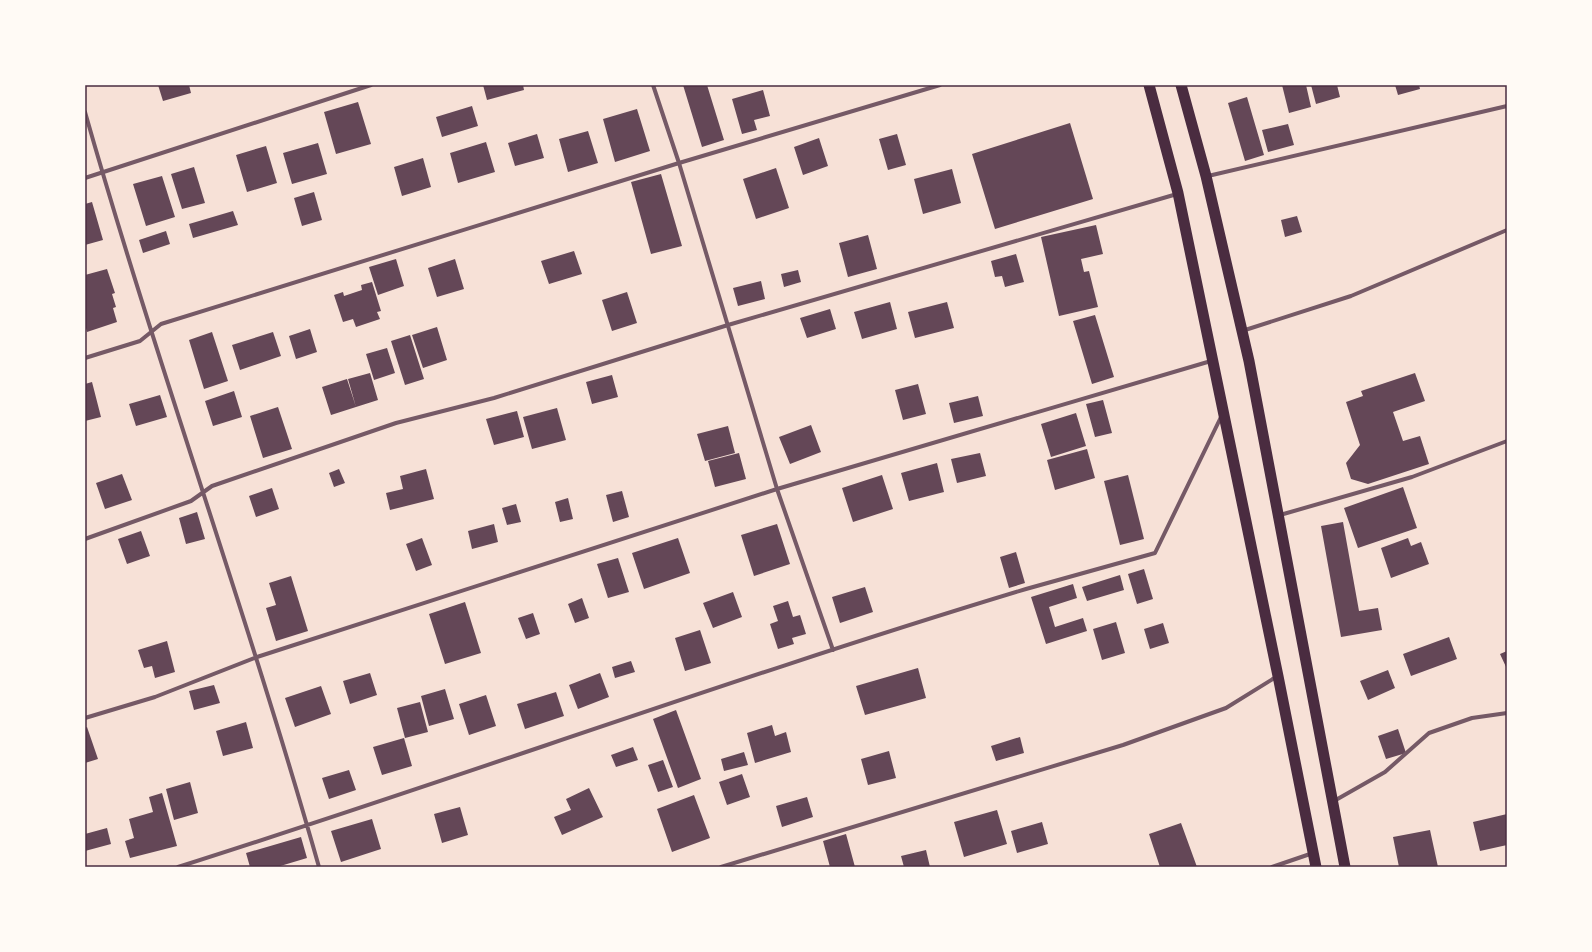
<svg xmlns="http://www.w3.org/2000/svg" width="1592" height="952" viewBox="0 0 1592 952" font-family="'Exo 2',sans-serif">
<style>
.building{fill:#644757}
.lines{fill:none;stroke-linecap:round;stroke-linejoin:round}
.minor{stroke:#755966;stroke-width:4}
.trunk{stroke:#4a2c40;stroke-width:11}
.neatline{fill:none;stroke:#4a2c40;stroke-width:1.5}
</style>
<rect width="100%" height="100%" fill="#f7e1d7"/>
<path class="building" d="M 158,85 L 189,85 L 191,93 L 163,101 Z
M 483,85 L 523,85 L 524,90 L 487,100 Z
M 683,85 L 707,85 L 724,140 L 702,147 Z
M 1282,85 L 1306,85 L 1311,107 L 1289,113 Z
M 1311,85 L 1337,85 L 1340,97 L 1316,104 Z
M 1395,85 L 1419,85 L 1420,89 L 1398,95 Z
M 763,90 L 770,116 L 754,120 L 757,130 L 742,134 L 732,99 Z
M 1247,97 L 1264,155 L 1245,161 L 1228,103 Z
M 358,102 L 371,144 L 336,154 L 324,112 Z
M 472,106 L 478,126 L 442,137 L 436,117 Z
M 637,109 L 650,151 L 615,162 L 603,119 Z
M 1070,123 L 1093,199 L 995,229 L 972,154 Z
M 1288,124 L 1294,145 L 1268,152 L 1262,130 Z
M 588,131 L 598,163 L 568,172 L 559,139 Z
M 537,134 L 544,158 L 515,166 L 508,143 Z
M 897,134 L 906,165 L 888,170 L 879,139 Z
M 819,138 L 828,166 L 803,175 L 794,147 Z
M 486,142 L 495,172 L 458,183 L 450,153 Z
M 318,143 L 327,174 L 292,184 L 283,153 Z
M 266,146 L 277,183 L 247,192 L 236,155 Z
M 423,158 L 431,187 L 402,196 L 394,167 Z
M 194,167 L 205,203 L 182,209 L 171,174 Z
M 776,168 L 789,208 L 756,219 L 743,179 Z
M 952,169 L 961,203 L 923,214 L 914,179 Z
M 661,174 L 682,246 L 651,254 L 631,182 Z
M 162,176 L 175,217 L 146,226 L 133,184 Z
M 314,192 L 322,220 L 302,226 L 294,198 Z
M 92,202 L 103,240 L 85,245 L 85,204 Z
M 233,211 L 238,225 L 193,238 L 189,224 Z
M 1297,216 L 1302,232 L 1285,237 L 1281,220 Z
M 1096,225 L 1103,254 L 1081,259 L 1084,272 L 1089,271 L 1098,307 L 1059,316 L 1041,237 Z
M 166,231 L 170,244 L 143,253 L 139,240 Z
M 868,235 L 877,269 L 848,277 L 839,243 Z
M 574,251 L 582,274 L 549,284 L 541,261 Z
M 1016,254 L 1024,282 L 1005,287 L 1002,276 L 995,277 L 991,261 Z
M 396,259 L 404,286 L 378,295 L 369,267 Z
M 455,259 L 464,289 L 437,297 L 428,268 Z
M 107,269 L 115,293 L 112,294 L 116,307 L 113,308 L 117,322 L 87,332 L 85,324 L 85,275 Z
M 798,270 L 801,282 L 784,287 L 781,274 Z
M 761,281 L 765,299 L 738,306 L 733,288 Z
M 372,282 L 381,311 L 377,312 L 380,319 L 356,327 L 353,319 L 343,322 L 334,295 L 343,292 L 344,296 L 362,290 L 361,285 Z
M 627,292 L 637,323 L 612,331 L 602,300 Z
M 890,302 L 897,329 L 862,339 L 854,312 Z
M 947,302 L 954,328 L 915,338 L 908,312 Z
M 830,309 L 836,329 L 807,338 L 800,318 Z
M 1095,315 L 1114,377 L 1092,384 L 1073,321 Z
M 437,327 L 447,360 L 423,368 L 412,335 Z
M 310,329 L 317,352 L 296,359 L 289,336 Z
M 212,332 L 228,381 L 204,389 L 189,340 Z
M 273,332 L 281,356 L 240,370 L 232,345 Z
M 410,335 L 424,379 L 405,385 L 391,341 Z
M 387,348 L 395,373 L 374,380 L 366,354 Z
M 370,373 L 378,400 L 356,407 L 348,379 Z
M 1415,373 L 1425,401 L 1393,412 L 1403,441 L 1420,436 L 1429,464 L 1368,484 L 1351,479 L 1346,463 L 1360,445 L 1346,402 L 1363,396 L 1361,391 Z
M 612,375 L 618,397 L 592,404 L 586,382 Z
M 347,379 L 356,407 L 331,415 L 322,387 Z
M 92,382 L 101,417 L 85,421 L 85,384 Z
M 918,384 L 926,414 L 903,420 L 895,390 Z
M 234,391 L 242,417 L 213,426 L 205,401 Z
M 160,395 L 167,417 L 136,426 L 129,404 Z
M 978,396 L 983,416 L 954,423 L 949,403 Z
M 1103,400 L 1112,433 L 1095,437 L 1086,404 Z
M 278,407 L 292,449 L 263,458 L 250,416 Z
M 557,408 L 566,440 L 532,449 L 523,417 Z
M 517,411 L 524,437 L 494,445 L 486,419 Z
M 1076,413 L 1086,446 L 1051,457 L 1041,424 Z
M 811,425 L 821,452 L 790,464 L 779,437 Z
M 728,426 L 735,453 L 705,461 L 697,434 Z
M 1087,449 L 1095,478 L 1055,490 L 1047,460 Z
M 739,453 L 746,479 L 715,487 L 708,461 Z
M 980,453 L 986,476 L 957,483 L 951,459 Z
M 937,463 L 944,492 L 909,501 L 901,473 Z
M 339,469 L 345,483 L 334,487 L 329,473 Z
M 426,469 L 434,499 L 390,510 L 386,493 L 403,489 L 400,476 Z
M 122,474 L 132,500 L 105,509 L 96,483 Z
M 882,475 L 893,509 L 853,522 L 842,488 Z
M 1128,475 L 1144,539 L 1120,545 L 1104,481 Z
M 1403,487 L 1417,528 L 1358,548 L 1344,508 Z
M 272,488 L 279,509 L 256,517 L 249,496 Z
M 622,491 L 629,517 L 613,522 L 606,495 Z
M 568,498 L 573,519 L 560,522 L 555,502 Z
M 516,504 L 521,522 L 507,525 L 502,508 Z
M 197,512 L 205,539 L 186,544 L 179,518 Z
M 1343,522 L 1359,611 L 1378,608 L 1382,630 L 1341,637 L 1321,526 Z
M 494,524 L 498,542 L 472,549 L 468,531 Z
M 777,524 L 790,564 L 754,576 L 741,535 Z
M 141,531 L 150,556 L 127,564 L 118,539 Z
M 422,538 L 432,565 L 416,571 L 406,544 Z
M 678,538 L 690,573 L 644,589 L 632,553 Z
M 1408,538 L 1411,546 L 1421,542 L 1429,564 L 1391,578 L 1381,548 Z
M 1016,552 L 1025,583 L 1009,588 L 1000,557 Z
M 618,558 L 629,592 L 608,598 L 597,564 Z
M 1144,569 L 1153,599 L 1137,604 L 1128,574 Z
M 1120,575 L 1124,590 L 1087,601 L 1082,587 Z
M 291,576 L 308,631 L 276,641 L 266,608 L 276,605 L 269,583 Z
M 1073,584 L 1077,598 L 1049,607 L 1055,627 L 1083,618 L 1087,631 L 1046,644 L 1031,597 Z
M 865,587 L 873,612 L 840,623 L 832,597 Z
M 733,592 L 742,617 L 713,628 L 703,603 Z
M 582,598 L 589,618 L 575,623 L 568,604 Z
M 788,601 L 793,617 L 800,615 L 806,634 L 792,638 L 794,644 L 778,649 L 770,624 L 778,621 L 773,606 Z
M 465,602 L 481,653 L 445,664 L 429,614 Z
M 533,613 L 540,634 L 526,639 L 518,618 Z
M 1116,622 L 1125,653 L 1102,660 L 1093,629 Z
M 1163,623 L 1169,643 L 1150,649 L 1144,629 Z
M 700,630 L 711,663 L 685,671 L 675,638 Z
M 1449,637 L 1457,659 L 1411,676 L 1403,654 Z
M 167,641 L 175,672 L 155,678 L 152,666 L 144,668 L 138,650 Z
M 1507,651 L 1507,669 L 1500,654 Z
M 631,661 L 635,672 L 615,678 L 612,667 Z
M 918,668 L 926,698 L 865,715 L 856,686 Z
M 1388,670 L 1395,688 L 1368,700 L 1360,681 Z
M 370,673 L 377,695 L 350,704 L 343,681 Z
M 600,673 L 609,697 L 578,709 L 569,685 Z
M 214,685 L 220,703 L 194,710 L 189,691 Z
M 321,686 L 331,714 L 295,727 L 285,698 Z
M 445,689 L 454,719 L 429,726 L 421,696 Z
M 556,692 L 564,716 L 525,729 L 517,704 Z
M 486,695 L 496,726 L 469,735 L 459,704 Z
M 420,702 L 428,732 L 405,738 L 397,708 Z
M 676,710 L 701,779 L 678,788 L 653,719 Z
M 246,722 L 253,748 L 223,756 L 216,731 Z
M 772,725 L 775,736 L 786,732 L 791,752 L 755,763 L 747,733 Z
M 87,727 L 98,759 L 85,763 L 85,728 Z
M 1398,729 L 1406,753 L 1386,759 L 1378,736 Z
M 1020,737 L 1024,753 L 996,761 L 991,746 Z
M 404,738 L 412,766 L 382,775 L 373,747 Z
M 633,747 L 638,760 L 616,767 L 611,755 Z
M 889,751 L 896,778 L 868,785 L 861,759 Z
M 744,752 L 748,765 L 724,771 L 721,759 Z
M 663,760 L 673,787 L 658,792 L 648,765 Z
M 349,770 L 356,790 L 329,799 L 322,778 Z
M 742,774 L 750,797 L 727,805 L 719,782 Z
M 190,782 L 198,813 L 174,820 L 166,789 Z
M 589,788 L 603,817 L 562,835 L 554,817 L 571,810 L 566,799 Z
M 162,793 L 177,846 L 130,858 L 125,841 L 134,838 L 129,819 L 153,812 L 149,797 Z
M 694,795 L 710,838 L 672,852 L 657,809 Z
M 807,797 L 813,817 L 782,827 L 776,806 Z
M 460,807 L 468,835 L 442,843 L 434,814 Z
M 997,810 L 1007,844 L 964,857 L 954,822 Z
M 1507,814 L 1507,845 L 1480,851 L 1473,822 Z
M 372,819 L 381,849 L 341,862 L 331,831 Z
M 1042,822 L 1048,844 L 1017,853 L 1011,831 Z
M 1181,823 L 1197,867 L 1160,867 L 1149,834 Z
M 107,828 L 111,844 L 85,851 L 85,834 Z
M 1430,830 L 1438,867 L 1399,867 L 1393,837 Z
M 846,834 L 855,867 L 830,867 L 823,841 Z
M 301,837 L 307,858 L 277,867 L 250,867 L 246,853 Z
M 926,850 L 930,867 L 904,867 L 901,856 Z"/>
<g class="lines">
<path class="minor" d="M 653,85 L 679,163 L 777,489 L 833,650
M 85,112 C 157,365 247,613 319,867
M 1208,176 L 1507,106
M 85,178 L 371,85
M 1242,331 L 1351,296 L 1507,230
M 85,358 L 140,341 L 161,324 L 679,163 L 940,85
M 1280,515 L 1412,477 L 1507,441
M 85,539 L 191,501 L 212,486 L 396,423 L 494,398 L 728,325 L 1177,194
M 85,718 L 155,697 L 257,657 L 777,489 L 1211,361
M 1334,801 L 1385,772 L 1429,733 L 1472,718 L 1507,713
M 178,867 C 462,777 741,675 1026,589 C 1069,577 1112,565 1155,553 L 1221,417
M 721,867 L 1123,745 L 1226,708 L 1276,677
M 1272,867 L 1313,853"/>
<path class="trunk" d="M 1149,85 L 1178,193 L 1278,676 L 1316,867
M 1181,85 L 1206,176 L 1249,361 L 1345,867"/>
</g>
<rect width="1592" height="952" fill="none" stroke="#fffaf5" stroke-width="172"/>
<rect x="86" y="86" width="1420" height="780" class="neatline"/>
</svg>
